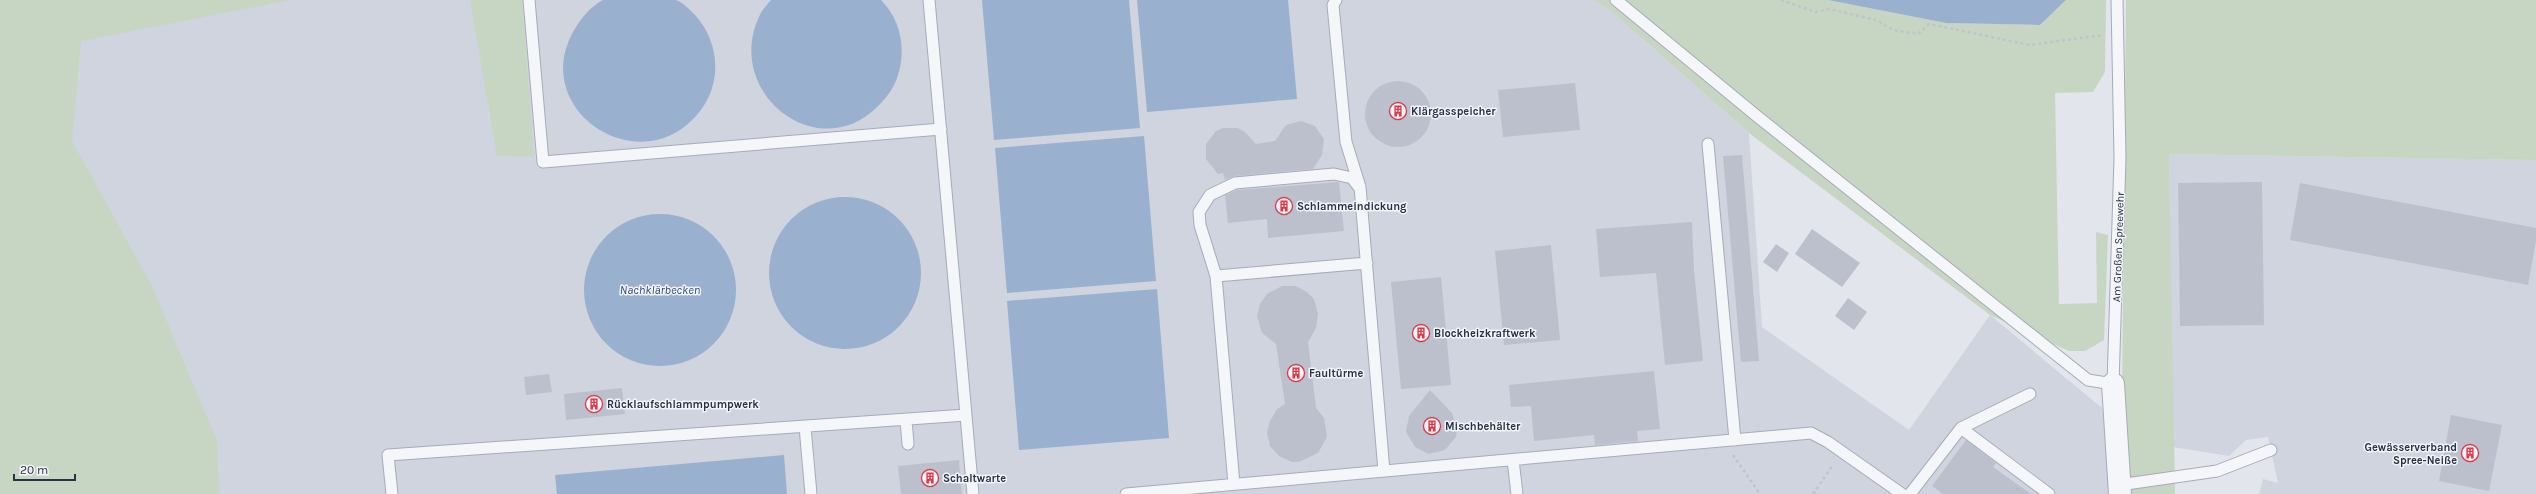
<svg xmlns="http://www.w3.org/2000/svg" width="2536" height="494" viewBox="0 0 2536 494" font-family="Karla,sans-serif">
<style>
.built{fill:#cfd4de}
.green{fill:#c6d6c2}
.water{fill:#99b0cf}
.building{fill:#bbc0cc}
.lines{fill:none;stroke-linecap:round;stroke-linejoin:round}
.service-casing{stroke:#a6abb7;stroke-width:13}
.minor-casing{stroke:#a6abb7;stroke-width:24}
.path{stroke:#c0c3ca;stroke-width:2.5;stroke-dasharray:3 3;stroke-linecap:butt}
.service{stroke:#f5f6f9;stroke-width:11}
.minor{stroke:#f5f6f9;stroke-width:22}
.labels{text-anchor:middle;stroke-width:3;stroke-linejoin:round;paint-order:stroke}
.poi-label{font-size:11px;font-weight:bold;fill:#283146;stroke:#f2f4f9;text-anchor:start}
.street-label{font-size:11px;fill:#283146;stroke:#f2f4f9}
.water-label{font-size:12px;font-style:italic;fill:#2d4c7e;stroke:#f2f4f9}
</style>
<rect width="100%" height="100%" fill="#e2e5ec"/>
<path class="built" d="M 0,0 L 1593,0 L 1611,11 L 1749,133 L 1762,327 L 1909,430 L 1990,315 L 2102,408 L 2107,431 L 2112,494 L 0,494 Z
M 2169,154 L 2536,160 L 2536,494 L 2259,494 L 2263,479 L 2278,483 L 2268,437 L 2246,440 L 2229,456 L 2173,447 Z"/>
<path class="green" d="M 0,0 L 291,0 L 81,41 L 72,141 L 152,286 L 217,441 L 219,494 L 0,494 Z
M 470,0 L 522,0 L 534,157 L 497,156 Z
M 1593,0 L 1828,0 L 1946,23 L 2040,25 L 2066,0 L 2106,0 L 2105,72 L 2093,92 L 2055,93 L 2059,304 L 2097,303 L 2096,232 L 2108,235 L 2104,340 L 2085,351 L 2069,351 L 1990,315 L 1749,133 L 1611,11 Z
M 2126,0 L 2536,0 L 2536,160 L 2169,154 L 2175,494 L 2131,494 L 2122,402 Z"/>
<path class="water" d="M 603,0 C 619,0 663,0 676,0 C 684,3 689,9 695,15 C 719,41 723,82 700,111 C 643,185 529,112 573,32 C 580,19 590,7 603,0 Z
M 771,0 L 881,0 C 899,18 905,43 900,67 C 897,84 888,97 876,108 C 817,165 724,93 759,17 C 761,11 767,5 771,0 Z
M 982,0 L 1129,0 L 1140,128 L 994,140 Z
M 1137,0 L 1288,0 L 1297,99 L 1147,112 Z
M 1828,0 L 2066,0 L 2040,25 L 1946,23 Z
M 1144,136 L 1156,281 L 1007,293 L 995,148 Z
M769 273a76 76 0 1 1 152 0a76 76 0 1 1-152 0Z
M584 290a76 76 0 1 1 152 0a76 76 0 1 1-152 0Z
M 1157,289 L 1169,438 L 1019,450 L 1007,301 Z
M 784,455 L 787,494 L 557,494 L 555,475 Z"/>
<path class="building" d="M1365 114a33 33 0 1 1 66 0a33 33 0 1 1-66 0Z
M 1575,83 L 1580,130 L 1503,137 L 1498,90 Z
M 1301,121 L 1315,126 L 1324,139 L 1322,155 L 1313,169 L 1234,176 L 1225,180 L 1223,173 L 1218,174 L 1206,159 L 1206,144 L 1216,131 L 1223,128 L 1238,128 L 1245,132 L 1256,144 L 1275,141 L 1286,125 Z
M 1742,155 L 1759,361 L 1741,362 L 1723,156 Z
M 1339,182 L 1344,231 L 1268,238 L 1267,219 L 1228,223 L 1225,195 L 1237,190 Z
M 2262,182 L 2264,325 L 2180,326 L 2178,183 Z
M 2300,183 L 2536,228 L 2536,241 L 2528,285 L 2290,240 Z
M 1692,222 L 1694,270 L 1703,361 L 1665,365 L 1656,273 L 1600,277 L 1596,229 Z
M 1812,229 L 1860,263 L 1842,287 L 1795,254 Z
M 1776,244 L 1789,253 L 1777,272 L 1763,262 Z
M 1551,245 L 1560,340 L 1504,345 L 1495,251 Z
M 1441,277 L 1451,385 L 1401,389 L 1391,282 Z
M 1282,286 L 1296,286 L 1307,292 L 1314,299 L 1318,314 L 1316,328 L 1308,342 L 1316,408 L 1324,418 L 1327,437 L 1318,453 L 1299,462 L 1292,462 L 1279,456 L 1270,446 L 1267,433 L 1270,421 L 1277,409 L 1285,404 L 1276,344 L 1262,333 L 1257,316 L 1260,304 L 1267,294 Z
M 1848,298 L 1867,312 L 1854,330 L 1835,316 Z
M 1654,371 L 1660,429 L 1637,431 L 1638,441 L 1595,445 L 1594,435 L 1534,441 L 1531,406 L 1511,407 L 1509,385 Z
M 549,374 L 552,392 L 526,395 L 524,377 Z
M 622,388 L 625,414 L 566,420 L 564,394 Z
M 1430,390 L 1452,413 L 1457,429 L 1456,437 L 1445,450 L 1429,454 L 1415,447 L 1406,432 L 1409,416 Z
M 2451,415 L 2502,425 L 2489,491 L 2439,481 Z
M 1966,440 L 1996,463 L 1993,467 L 2031,494 L 1943,494 L 1932,486 Z
M 959,460 L 962,494 L 901,494 L 898,466 Z"/>
<g class="lines">
<g class="service-casing">
<path id="service" d="M 529,0 L 543,162 L 941,129
M 929,0 L 973,494
M 1336,0 L 1333,5 L 1346,142 L 1360,187 L 1384,471
M 1616,0 L 1758,117 L 2088,380 L 2113,384 L 2120,158 L 2117,0
M 1708,144 L 1735,440
M 1216,276 L 1367,263
M 906,420 L 908,444
M 805,427 L 811,494
M 1961,428 L 2049,494
M 1513,460 L 1517,494
M 1234,484 L 1216,276 L 1200,225 L 1199,212 L 1210,195 L 1235,183 L 1334,174 L 1352,178 L 1358,186
M 2119,485 L 2217,471 L 2271,450
M 392,494 L 388,455 L 966,415
M 1126,494 L 1811,433 L 1828,442 L 1902,494
M 1910,494 L 1961,428 L 2030,394"/>
</g>
<g class="minor-casing">
<path id="minor" d="M 2113,384 L 2120,494"/>
</g>
<path class="path" d="M 1781,0 L 1816,12 L 1829,9 L 1876,20 L 1893,30 L 1918,34 L 1929,24 L 2030,45 L 2103,35
M 1733,455 L 1760,494
M 1813,494 L 1833,465"/>
<use href="#service" class="service"/>
<use href="#minor" class="minor"/>
</g>
<defs>
<g id="building-ring" transform="scale(0.9)"><circle r="9.5" fill="#f2f4f9" stroke="#dd3a48" stroke-width="1.5"/><path d="M-4-6H4V6H1V3H-1V6H-4ZM-2.5-4.3h1.7v1.8h-1.7ZM.8-4.3h1.7v1.8H.8ZM-2.5-1h1.7V.8h-1.7ZM.8-1h1.7V.8H.8Z" fill="#dd3a48"/></g>
</defs>
<g fill-rule="evenodd">
<use href="#building-ring" x="1398" y="111"/>
<use href="#building-ring" x="1284" y="206"/>
<use href="#building-ring" x="1421" y="333"/>
<use href="#building-ring" x="1296" y="373"/>
<use href="#building-ring" x="594" y="404"/>
<use href="#building-ring" x="1432" y="426"/>
<use href="#building-ring" x="2470" y="453"/>
<use href="#building-ring" x="930" y="478"/>
</g>
<g class="labels">
<g class="poi-label">
<text x="1411" y="115">Klärgasspeicher</text>
<text x="1297" y="210">Schlammeindickung</text>
<text x="1434" y="337">Blockheizkraftwerk</text>
<text x="1309" y="377">Faultürme</text>
<text x="607" y="408">Rücklaufschlammpumpwerk</text>
<text x="1445" y="430">Mischbehälter</text>
<text x="2457" y="451" text-anchor="end">Gewässerverband<tspan x="2457" dy="13">Spree-Neiße</tspan></text>
<text x="943" y="482">Schaltwarte</text>
</g>
<g class="street-label">
<text transform="translate(2118 247) rotate(-88)" y="4">Am Großen Spreewehr</text>
</g>
<g class="water-label">
<text x="660" y="294">Nachklärbecken</text>
</g>
</g>
<path d="M14 474v6h61v-6" fill="none" stroke="#283146" stroke-width="2"/>
<text x="20" y="474" font-size="12" fill="#283146" stroke="#f2f4f9" stroke-width="3" paint-order="stroke">20 m</text>
</svg>
